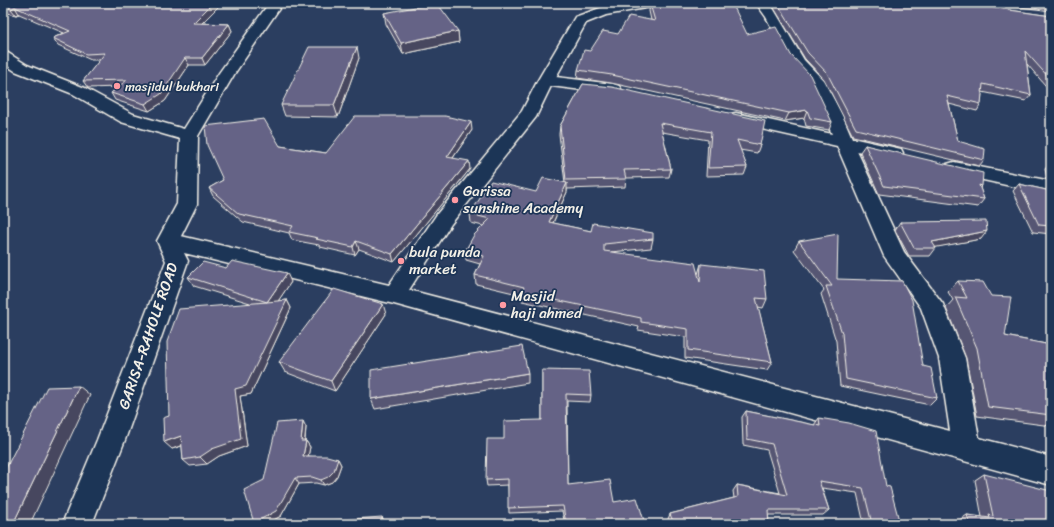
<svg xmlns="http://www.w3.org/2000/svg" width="1054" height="527" viewBox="0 0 1054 527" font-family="Sriracha,sans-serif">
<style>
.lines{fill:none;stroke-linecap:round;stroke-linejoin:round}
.street-casing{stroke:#f4f1e8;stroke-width:3}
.street{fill:#1d3557;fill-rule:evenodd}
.wall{fill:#575673;stroke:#f4f1e8}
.shaded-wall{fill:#47465e;stroke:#f4f1e8}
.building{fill:#656486;stroke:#f4f1e8}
.poi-dot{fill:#ff9aa2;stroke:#1d3557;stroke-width:1.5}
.labels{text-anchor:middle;stroke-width:3.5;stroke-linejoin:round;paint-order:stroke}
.far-poi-label{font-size:13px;fill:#f4f1e8;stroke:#1d3557;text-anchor:start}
.poi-label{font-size:15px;fill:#f4f1e8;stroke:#1d3557;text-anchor:start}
.street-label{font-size:15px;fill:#f4f1e8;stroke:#1d3557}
</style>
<rect width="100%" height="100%" fill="#2b3e60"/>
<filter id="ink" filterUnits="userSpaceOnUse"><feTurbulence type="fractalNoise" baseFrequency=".025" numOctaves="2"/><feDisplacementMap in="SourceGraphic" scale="8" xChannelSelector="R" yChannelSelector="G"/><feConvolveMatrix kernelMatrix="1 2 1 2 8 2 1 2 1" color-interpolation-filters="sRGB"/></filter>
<g filter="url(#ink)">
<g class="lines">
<g class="street-casing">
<path id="street" d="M 269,3 L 283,3 L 235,73 L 198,136 L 197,204 L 181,236 L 389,285 L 437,214 L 522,111 L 538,80 L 575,17 L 603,7 L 626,3 L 658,3 L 656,6 L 651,7 L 606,15 L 586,23 L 556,77 L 613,84 L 619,86 L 621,89 L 619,92 L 613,94 L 551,86 L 536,117 L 451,224 L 409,290 L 950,431 L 939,358 L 921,308 L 884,256 L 837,146 L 730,122 L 727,118 L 730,114 L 736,113 L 832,134 L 808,82 L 790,62 L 766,17 L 756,3 L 770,3 L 804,60 L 823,80 L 841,112 L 852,138 L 901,149 L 903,153 L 901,157 L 894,159 L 857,151 L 904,252 L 943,304 L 965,358 L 979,438 L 1051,457 L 1051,485 L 394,304 L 184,253 L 188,261 L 125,440 L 92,524 L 62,524 L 97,440 L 166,261 L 157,241 L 177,204 L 180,139 L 121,122 L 73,94 L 15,71 L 3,63 L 3,51 L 8,53 L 27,65 L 85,88 L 133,114 L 184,129 L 219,73 Z
M 954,162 L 1051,181 L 1051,195 L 947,172 L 945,168 L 947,164 Z"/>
</g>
<use href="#street" class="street"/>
</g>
<path class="wall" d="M 3,3 L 202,23 L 229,24 L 232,31 L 205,65 L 189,65 L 165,101 L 149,111 L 115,100 L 111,93 L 118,87 L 88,88 L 83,81 L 100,60 L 91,60 L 58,45 L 53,38 L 64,33 L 19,14 L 16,15 L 3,12 Z
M 771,3 L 961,3 L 1051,16 L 1051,92 L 1027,64 L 1031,95 L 1026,101 L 982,92 L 981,104 L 977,111 L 949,104 L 958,141 L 984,160 L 979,166 L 853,136 L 824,79 L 805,59 Z
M 989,3 L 1051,3 L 1051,11 Z
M 650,4 L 747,34 L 791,55 L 832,122 L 829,130 L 806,126 L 804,118 L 785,121 L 611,83 L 577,78 L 578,70 L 618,34 L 651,20 L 649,11 Z
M 384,13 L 458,31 L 459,42 L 403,54 L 386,24 Z
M 359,58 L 338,117 L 285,116 L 281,105 Z
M 583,84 L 760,145 L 757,153 L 740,150 L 747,167 L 744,175 L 706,176 L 708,140 L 662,132 L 671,169 L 669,177 L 626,178 L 625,187 L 567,189 L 567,192 L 553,223 L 591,231 L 653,239 L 651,248 L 611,252 L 698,274 L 701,264 L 767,299 L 763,308 L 758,307 L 772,362 L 767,370 L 685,358 L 685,337 L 638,330 L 639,327 L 522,301 L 522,295 L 476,284 L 475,275 L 480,264 L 466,260 L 465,251 L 483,226 L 471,223 L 470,214 L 565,183 L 559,134 L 560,126 Z
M 472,130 L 453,158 L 470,169 L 394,262 L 359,249 L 355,255 L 320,247 L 319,245 L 292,240 L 289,233 L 243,222 L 213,196 L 209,188 L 223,180 L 280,146 L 326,153 Z
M 865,145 L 982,186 L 980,188 L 984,199 L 978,207 L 879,194 L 860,152 Z
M 1051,162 L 1051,180 L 1047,179 L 1045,169 Z
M 1019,184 L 1051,191 L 1051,234 L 1033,232 L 1013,191 Z
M 900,222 L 981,239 L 935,247 L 936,248 L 930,256 L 909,256 L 895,230 Z
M 799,241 L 837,279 L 923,366 L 937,398 L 930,405 L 840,386 L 836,341 L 821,294 L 824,290 L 794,250 Z
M 226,268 L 291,282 L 278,301 L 287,300 L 291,308 L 251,394 L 240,396 L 247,446 L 219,456 L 207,464 L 190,466 L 183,460 L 182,446 L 172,449 L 169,416 L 250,303 L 194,286 L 188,277 Z
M 958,281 L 1005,336 L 1051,345 L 1051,426 L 977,416 L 966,358 L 946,308 L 953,300 L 948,292 Z
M 1051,295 L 1051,304 L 1048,298 Z
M 386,314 L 335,391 L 285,372 L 279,362 Z
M 542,370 L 591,395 L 590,402 L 567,401 L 568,485 L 614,502 L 645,524 L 565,524 L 562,511 L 509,513 L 508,485 L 487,486 L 486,480 L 504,439 L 542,420 Z
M 528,373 L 528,383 L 375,409 L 371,399 Z
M 746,411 L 814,425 L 819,418 L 886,486 L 900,524 L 864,524 L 857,493 L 822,488 L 829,510 L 823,515 L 768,515 L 769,524 L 670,524 L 668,519 L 670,514 L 734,498 L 733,491 L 737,485 L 780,493 L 767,450 L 743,445 L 742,417 Z
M 306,427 L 305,441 L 306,441 L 310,447 L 308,456 L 338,459 L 341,465 L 337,476 L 332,482 L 324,485 L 316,483 L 299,484 L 281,516 L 266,524 L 255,524 L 264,480 Z
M 984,474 L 1051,524 L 959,524 L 958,521 L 967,515 L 982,517 L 975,480 Z"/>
<path class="shaded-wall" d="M 213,3 L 222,3 L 196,29 L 193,23 Z
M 15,7 L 19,14 L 16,15 L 11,9 Z
M 229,24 L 232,31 L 205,65 L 202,58 Z
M 458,31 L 459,42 L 403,54 L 401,43 Z
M 357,47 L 359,58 L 338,117 L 334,105 Z
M 185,58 L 189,65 L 165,101 L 149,111 L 145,104 Z
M 807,110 L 804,118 L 785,121 L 789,113 Z
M 471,122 L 472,130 L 448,165 L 447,157 Z
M 469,161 L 470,169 L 394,262 L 392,254 Z
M 567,183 L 567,192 L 549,231 L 549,222 Z
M 987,231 L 981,239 L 932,248 L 932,242 Z
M 356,241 L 359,249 L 355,255 L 353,247 Z
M 287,273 L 291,282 L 272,310 L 267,302 Z
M 287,300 L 291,308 L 251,394 L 240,396 L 247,446 L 219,456 L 207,464 L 200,457 L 235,389 Z
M 383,304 L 386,314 L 335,391 L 331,381 Z
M 79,386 L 90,395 L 30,524 L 13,524 Z
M 303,421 L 306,427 L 304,447 L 301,441 Z
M 181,436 L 188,443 L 172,449 L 164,442 Z
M 306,441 L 310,447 L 307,462 L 303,456 Z
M 338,459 L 341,465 L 337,476 L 332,482 L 324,485 L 321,480 Z
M 295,478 L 299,484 L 281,516 L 266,524 L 255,524 L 254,523 Z
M 382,517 L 385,522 L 385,524 L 382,524 Z"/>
<path class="building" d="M 3,3 L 213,3 L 193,23 L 229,24 L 202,58 L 185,58 L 161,94 L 145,104 L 111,93 L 127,80 L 83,81 L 105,53 L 86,54 L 53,38 L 70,31 L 15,7 L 11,9 L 3,6 Z
M 436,3 L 437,3 L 458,31 L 401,43 L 384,13 Z
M 683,3 L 732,3 L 747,34 L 776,27 L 791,55 L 810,75 L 832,122 L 810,118 L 807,110 L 789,113 L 612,75 L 578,70 L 584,50 L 590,51 L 603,31 L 618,34 L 629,16 L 655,21 L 650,4 Z
M 777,3 L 961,3 L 1051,16 L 1051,80 L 1025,51 L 1031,95 L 983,84 L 981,104 L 947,96 L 958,141 L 985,149 L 984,160 L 856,129 L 827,73 L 808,53 Z
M 1038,3 L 1051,3 L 1051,5 Z
M 309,47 L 357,47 L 334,105 L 281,105 Z
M 583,84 L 612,87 L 765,121 L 760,145 L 737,140 L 747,167 L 708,168 L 711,132 L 660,123 L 671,169 L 624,170 L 626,179 L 566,180 L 560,126 Z
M 355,116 L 445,116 L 471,122 L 447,157 L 469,161 L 392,254 L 356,241 L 353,247 L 316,239 L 318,238 L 289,232 L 293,226 L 239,214 L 209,188 L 223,180 L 207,145 L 205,126 L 264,119 L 280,146 L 326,153 Z
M 865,145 L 983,173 L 982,186 L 979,185 L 984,199 L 884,186 Z
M 543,178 L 567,183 L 549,222 L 591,231 L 593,223 L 653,233 L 653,239 L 604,244 L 604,251 L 695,263 L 700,282 L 701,264 L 764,271 L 767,299 L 756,298 L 772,362 L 688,350 L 688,329 L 641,322 L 641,318 L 522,293 L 524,287 L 475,275 L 484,256 L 465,251 L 474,235 L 490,219 L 470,214 L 491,181 L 536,192 Z
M 1019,184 L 1051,191 L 1051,226 L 1039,225 Z
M 986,221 L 987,231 L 932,242 L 936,248 L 914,248 L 900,222 Z
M 838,234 L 837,279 L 902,281 L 912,300 L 923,366 L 931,368 L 937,398 L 846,379 L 842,333 L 826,286 L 832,286 L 799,241 Z
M 232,261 L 287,273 L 267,302 L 287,300 L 246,386 L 235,389 L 241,439 L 212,449 L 200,457 L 183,460 L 181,436 L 164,442 L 163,418 L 169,416 L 167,342 L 179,309 L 267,302 L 188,277 L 203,262 L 226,268 Z
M 958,281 L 983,282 L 991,296 L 1011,297 L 1005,336 L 1051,345 L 1051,415 L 988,407 L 977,348 L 955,297 L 967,298 Z
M 334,289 L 383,304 L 331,381 L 279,362 Z
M 522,346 L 528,373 L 371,399 L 371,370 Z
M 542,370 L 589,371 L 591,395 L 566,394 L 568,485 L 610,480 L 614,502 L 637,498 L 645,524 L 566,524 L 563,506 L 508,508 L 508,479 L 486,480 L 487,439 L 504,439 L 504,421 L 542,420 Z
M 79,386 L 13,524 L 3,524 L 3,474 L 47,387 Z
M 746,411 L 820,426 L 819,418 L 849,423 L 876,431 L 886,486 L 890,487 L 900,524 L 872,524 L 863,488 L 819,481 L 829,510 L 768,510 L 769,524 L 674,524 L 670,514 L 738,497 L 737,485 L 787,495 L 772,444 L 747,439 Z
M 303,421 L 301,441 L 306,441 L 303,456 L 327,456 L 338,459 L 334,471 L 328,477 L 321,480 L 312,477 L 295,478 L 276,511 L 254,523 L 244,490 L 264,480 L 277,423 Z
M 984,474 L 1051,491 L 1051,524 L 1042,524 L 1026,520 L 1027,524 L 970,524 L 967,515 L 990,518 L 989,515 L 993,516 Z
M 382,517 L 382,524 L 299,524 L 299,523 Z"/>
</g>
<g class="poi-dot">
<circle cx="117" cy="86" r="4"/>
<circle cx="455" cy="200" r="4"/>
<circle cx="401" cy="261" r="4"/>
<circle cx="503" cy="305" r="4"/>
</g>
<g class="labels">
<g class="far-poi-label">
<text x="125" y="91">masjidul bukhari</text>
</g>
<g class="poi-label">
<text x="463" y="196">Garissa<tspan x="463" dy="17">sunshine Academy</tspan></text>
<text x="409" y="257">bula punda<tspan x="409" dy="17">market</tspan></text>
<text x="511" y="301">Masjid<tspan x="511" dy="17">haji ahmed</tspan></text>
</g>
<g class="street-label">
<text transform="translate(148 336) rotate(-71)" y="5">GARISA-RAHOLE ROAD</text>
</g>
</g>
<rect width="1054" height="527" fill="none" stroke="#1d3557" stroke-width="16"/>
<rect x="8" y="8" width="1038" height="511" fill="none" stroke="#f4f1e8" stroke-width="1.5" filter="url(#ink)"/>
</svg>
